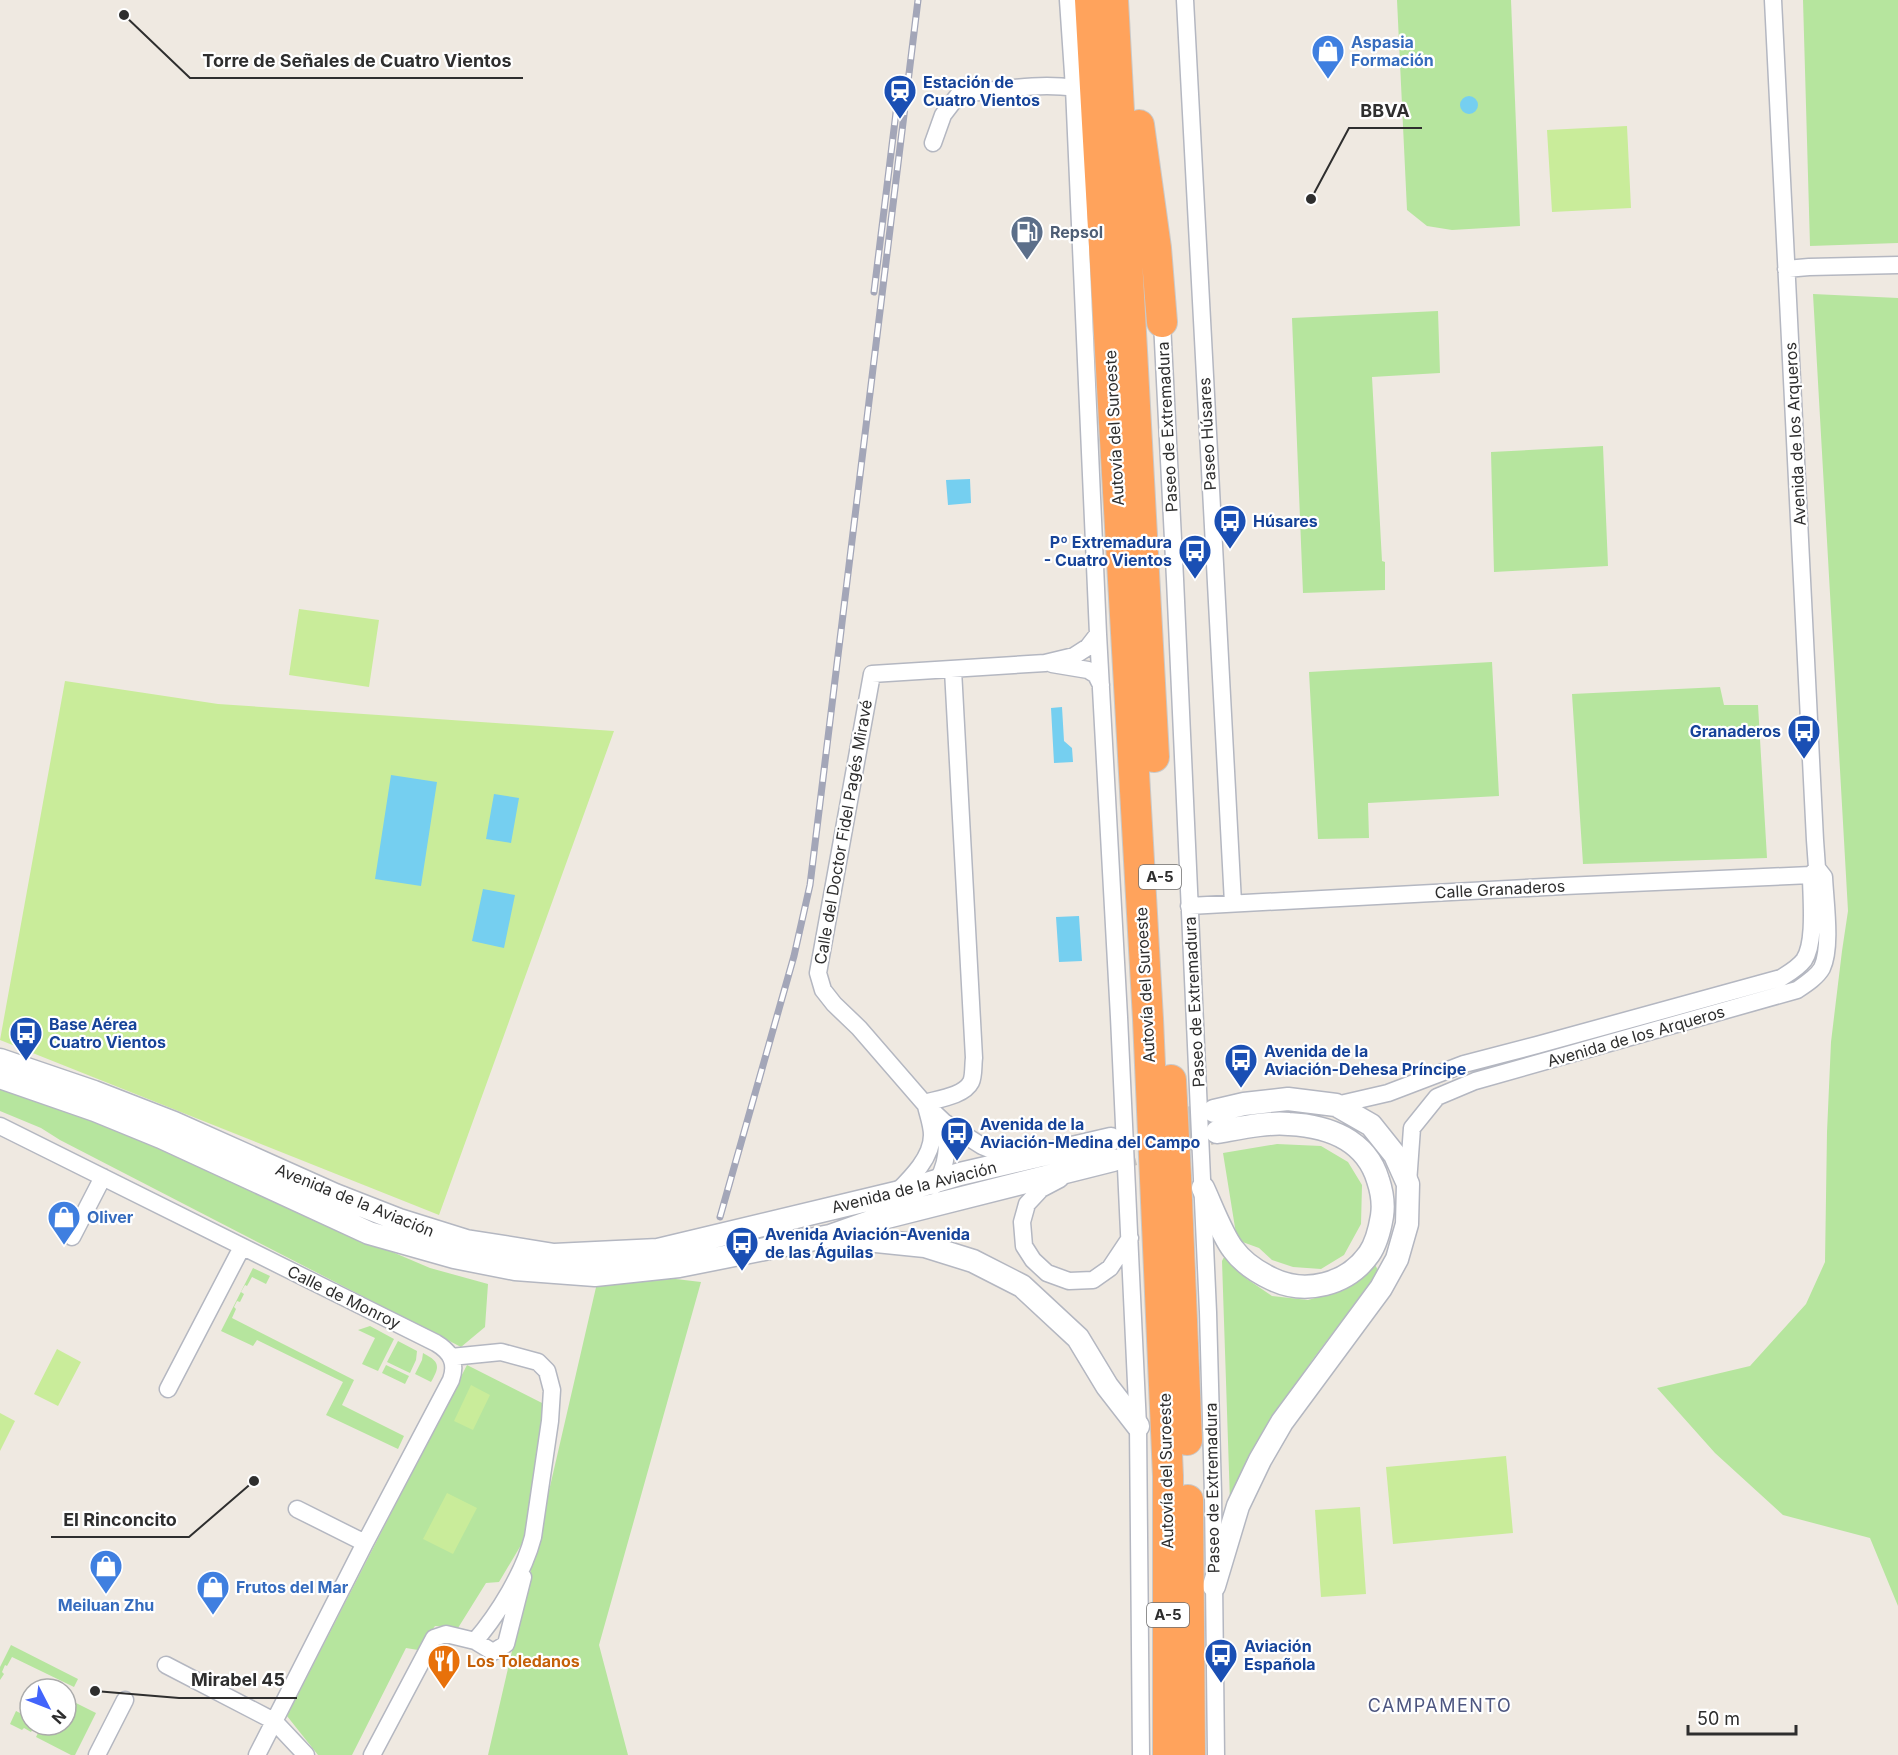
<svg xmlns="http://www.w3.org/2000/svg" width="1898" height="1755" viewBox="0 0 1898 1755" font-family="Inter,sans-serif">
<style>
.green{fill:#b6e59e}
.pitch{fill:#c9ec9a}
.water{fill:#75cff0}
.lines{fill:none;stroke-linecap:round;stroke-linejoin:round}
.secondary-tunnel{stroke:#c8c4bd;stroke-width:22;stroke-dasharray:22 11;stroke-linecap:butt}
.street-casing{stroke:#b4b7c1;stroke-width:19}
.secondary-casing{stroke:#b4b7c1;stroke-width:25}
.highway-casing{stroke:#c9c9c9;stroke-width:32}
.street{stroke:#fff;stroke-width:16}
.secondary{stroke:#fff;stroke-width:22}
.highway{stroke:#ffa35c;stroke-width:30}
.rail-casing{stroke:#a3a6b8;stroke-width:7}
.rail{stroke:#fff;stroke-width:4.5;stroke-dasharray:14;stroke-linecap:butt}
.labels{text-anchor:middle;stroke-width:4.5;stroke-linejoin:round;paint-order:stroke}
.shield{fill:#fff;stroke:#6d6d6d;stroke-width:1.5}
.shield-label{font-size:15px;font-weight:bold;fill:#2e2e2e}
.shop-label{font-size:16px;font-weight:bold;fill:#366cbe;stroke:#fff;text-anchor:start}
.transit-label{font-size:16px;font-weight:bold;fill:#164399;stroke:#fff;text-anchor:start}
.service-label{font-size:16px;font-weight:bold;fill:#4e5e75;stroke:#fff;text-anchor:start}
.street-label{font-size:16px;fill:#2e2e2e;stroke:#fff}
.food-label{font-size:16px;font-weight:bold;fill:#c56008;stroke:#fff;text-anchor:start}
.neighbourhood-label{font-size:18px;letter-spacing:1.5px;fill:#4d5680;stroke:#fff}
.leader{fill:none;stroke:#2e2e2e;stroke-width:2}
.callout-dot{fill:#2e2e2e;stroke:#fff;stroke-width:2}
.callout-label{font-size:18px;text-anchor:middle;font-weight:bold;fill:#2e2e2e;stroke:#fff;stroke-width:4.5;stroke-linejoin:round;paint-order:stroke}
</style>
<rect width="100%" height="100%" fill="#efe9e1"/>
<path class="green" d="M 1397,0 L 1511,0 L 1520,226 L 1452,230 L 1427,226 L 1407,210 Z
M 1803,0 L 1898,0 L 1898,243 L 1810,246 Z
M 1813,294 L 1898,298 L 1898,1606 L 1870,1538 L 1783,1515 L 1715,1453 L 1657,1388 L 1750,1366 L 1806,1304 L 1825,1262 L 1827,1132 L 1831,1042 L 1842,951 L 1848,911 Z
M 1438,311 L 1440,373 L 1372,377 L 1382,561 L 1385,562 L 1385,590 L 1303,593 L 1292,318 Z
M 1603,446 L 1608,566 L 1494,572 L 1491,452 Z
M 1492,662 L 1499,796 L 1368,803 L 1369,838 L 1318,839 L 1309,672 Z
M 1720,687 L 1724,705 L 1758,705 L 1767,858 L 1583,864 L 1572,694 Z
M 0,1084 L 86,1113 L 343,1231 L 430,1268 L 488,1284 L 485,1327 L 461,1347 L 60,1140 L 41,1128 L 0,1111 Z
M 1277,1144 L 1321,1146 L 1348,1162 L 1362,1185 L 1361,1224 L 1344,1255 L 1321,1269 L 1293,1267 L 1272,1260 L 1259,1248 L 1237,1240 L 1223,1153 Z
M 1225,1255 L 1247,1279 L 1272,1296 L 1308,1300 L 1343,1290 L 1374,1263 L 1379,1272 L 1313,1359 L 1278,1412 L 1230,1502 L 1222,1261 Z
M 253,1268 L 270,1276 L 266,1284 L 252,1277 L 247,1286 L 245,1285 L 241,1292 L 244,1294 L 240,1302 L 237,1301 L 234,1307 L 236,1309 L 232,1318 L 354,1380 L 342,1405 L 404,1436 L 398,1449 L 326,1415 L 343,1382 L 257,1340 L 253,1346 L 221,1331 Z
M 600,1270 L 701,1282 L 599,1645 L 628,1755 L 488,1755 Z
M 370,1326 L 394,1339 L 378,1371 L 362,1364 L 375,1338 L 358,1330 Z
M 398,1341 L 417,1351 L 416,1360 L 410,1373 L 387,1362 Z
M 423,1353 C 440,1362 440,1366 431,1382 L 415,1374 L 422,1360 Z
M 386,1365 L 409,1376 L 405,1384 L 382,1373 Z
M 467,1365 L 544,1404 L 527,1535 L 499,1582 L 486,1583 L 458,1628 L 435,1626 L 418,1650 L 406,1648 L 352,1755 L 318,1755 L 287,1716 Z
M 11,1645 L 78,1679 L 74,1687 L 12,1657 L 7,1666 L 5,1665 L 2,1672 L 4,1674 L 0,1680 L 0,1667 Z
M 68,1699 L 96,1713 L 75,1755 L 71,1755 L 36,1737 L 42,1725 L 53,1729 L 55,1725 L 66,1725 L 66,1704 Z
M 16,1711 L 30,1718 L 30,1725 L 35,1725 L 31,1732 L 24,1728 L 22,1730 L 10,1724 Z"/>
<path class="pitch" d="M 1627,126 L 1631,208 L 1552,212 L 1547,130 Z
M 299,609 L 379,620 L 369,687 L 289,675 Z
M 65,681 L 218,704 L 614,731 L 439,1215 L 0,1040 Z
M 57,1349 L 81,1362 L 58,1406 L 34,1394 Z
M 471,1385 L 490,1395 L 473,1430 L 454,1421 Z
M 0,1413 L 15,1421 L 0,1451 Z
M 1506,1456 L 1513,1533 L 1393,1544 L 1386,1467 Z
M 447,1493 L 477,1508 L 453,1554 L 423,1539 Z
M 1360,1507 L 1366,1594 L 1321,1597 L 1315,1510 Z"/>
<path class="water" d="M1460 105a9 9 0 1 1 18 0a9 9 0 1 1-18 0Z
M 970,479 L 971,503 L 948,505 L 946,480 Z
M 1062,707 L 1064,741 L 1072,748 L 1073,762 L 1054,763 L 1051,708 Z
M 391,775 L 437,782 L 421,886 L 375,879 Z
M 494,794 L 519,798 L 511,843 L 486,839 Z
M 483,889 L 515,895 L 504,948 L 472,941 Z
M 1079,916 L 1082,961 L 1059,962 L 1056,917 Z"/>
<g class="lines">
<path class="secondary-tunnel" d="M 1111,1139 L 1214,1111
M 1113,1160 L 1217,1132"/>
<g class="street-casing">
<path id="street" d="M 1068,0 L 1074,88 L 1098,634 L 1119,1017 L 1138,1426 L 1141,1755
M 1185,0 L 1233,903
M 933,143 L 943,115 L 959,94 C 995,91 1038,82 1074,88
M 1786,269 L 1809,267 L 1898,265
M 1162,322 L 1175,579 L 1208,1312 L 1213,1494 L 1216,1755
M 1052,664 L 1088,670 L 1096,675 L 1101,685
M 1189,906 L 1564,886 L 1811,875
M 924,1103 C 938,1099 964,1096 971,1082 C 974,1076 973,1064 974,1058 L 953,670
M 1336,1105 L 1388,1093 L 1464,1064 L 1537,1045 L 1781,978 C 1789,973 1798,968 1804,960 C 1816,942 1811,897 1811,875 L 1817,868
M 0,1126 L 436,1343 C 451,1352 457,1363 451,1380 L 365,1543 L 257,1755
M 1023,1156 L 997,1152 L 982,1146 L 944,1122 L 924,1103 L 859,1028 L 834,1004 L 823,990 L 818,973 L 872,674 L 1045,663 L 1074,656 L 1088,647 L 1098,634
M 1060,1179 L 1041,1189 L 1027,1204 L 1022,1222 L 1024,1246 L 1033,1260 L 1047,1273 L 1069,1281 L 1093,1280 L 1110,1268 L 1130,1238
M 1408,1183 L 1412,1128 L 1437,1097 L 1475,1081 L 1797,990 C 1806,984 1817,977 1822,968 C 1832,947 1825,901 1824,877 L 1817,868 L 1815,840 L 1773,0
M 934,1186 C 948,1166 949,1145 944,1122
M 897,1192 C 912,1177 932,1157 932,1135 C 932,1125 928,1115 926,1106
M 72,1237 L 103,1177
M 168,1389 L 242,1247
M 297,1509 L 365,1543
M 475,1641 L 493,1652 L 506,1644 L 523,1577
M 166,1665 L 274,1721 L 306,1755
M 97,1755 L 125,1700
M 372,1755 L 434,1638 L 446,1634 L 475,1641 C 499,1613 524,1572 533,1537 L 550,1421 L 552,1390 L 547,1371 L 538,1362 L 501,1352 L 451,1357"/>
</g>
<g class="secondary-casing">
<path id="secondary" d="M 0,1060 L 94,1092 L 174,1123 L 335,1195 L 399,1220 L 466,1241 L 554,1255 L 658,1250 L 896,1193 L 960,1174 L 1111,1139
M 0,1077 L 95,1110 L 161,1137 L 369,1233 L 454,1257 L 515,1269 L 595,1275 L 679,1266 L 830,1236 L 875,1220 L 1113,1160
M 1203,1188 C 1211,1205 1222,1235 1233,1249 C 1243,1263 1257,1272 1272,1279 C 1305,1295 1347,1285 1369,1254 C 1376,1244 1380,1228 1382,1216 C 1384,1203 1382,1192 1378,1180 C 1366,1140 1328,1126 1289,1124 C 1266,1122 1240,1128 1217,1132
M 837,1237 L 925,1246 L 973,1261 L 1022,1286 L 1078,1338 L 1107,1386 L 1138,1426
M 1214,1586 L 1238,1506 L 1260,1460 L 1282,1422 L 1381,1288 L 1397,1259 L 1407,1224 L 1408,1184 L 1395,1155 L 1371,1125 L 1336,1105 L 1288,1099 L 1244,1104 L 1214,1111"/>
</g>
<g class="highway-casing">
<path id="highway" d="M 1090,0 L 1148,1019 L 1168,1476 L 1168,1755
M 1113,0 L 1154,757
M 1139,125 L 1156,248 L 1162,322
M 1171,1080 L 1176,1176 L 1187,1440
M 1188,1500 L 1190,1755"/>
</g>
<use href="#street" class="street"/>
<use href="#secondary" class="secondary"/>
<use href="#highway" class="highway"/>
<g class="rail-casing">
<path id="rail" d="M 874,292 L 900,80
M 720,1217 L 794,956 L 810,885 L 918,0"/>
</g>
<use href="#rail" class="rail"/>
</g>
<defs>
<g id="shop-pin" transform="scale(1.725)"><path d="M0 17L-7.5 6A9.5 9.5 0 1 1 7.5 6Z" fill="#3f7fe0" stroke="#fff"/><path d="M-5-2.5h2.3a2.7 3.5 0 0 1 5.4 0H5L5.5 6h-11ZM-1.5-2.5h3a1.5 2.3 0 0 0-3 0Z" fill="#fff"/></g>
<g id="station-pin" transform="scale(1.725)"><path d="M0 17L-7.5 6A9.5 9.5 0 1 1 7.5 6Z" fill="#1a4fb4" stroke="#fff"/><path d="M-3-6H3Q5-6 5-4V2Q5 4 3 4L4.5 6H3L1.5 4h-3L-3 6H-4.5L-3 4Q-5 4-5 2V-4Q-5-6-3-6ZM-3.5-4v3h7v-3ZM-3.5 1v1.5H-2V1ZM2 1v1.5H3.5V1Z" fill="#fff"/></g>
<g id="fuel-pin" transform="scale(1.725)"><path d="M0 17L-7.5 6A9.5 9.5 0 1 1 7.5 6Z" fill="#5c6f8a" stroke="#fff"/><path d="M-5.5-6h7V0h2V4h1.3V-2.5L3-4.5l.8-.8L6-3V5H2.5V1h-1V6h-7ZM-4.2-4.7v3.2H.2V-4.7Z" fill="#fff"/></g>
<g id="bus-pin" transform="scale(1.725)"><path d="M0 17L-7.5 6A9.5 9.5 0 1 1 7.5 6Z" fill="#1a4fb4" stroke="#fff"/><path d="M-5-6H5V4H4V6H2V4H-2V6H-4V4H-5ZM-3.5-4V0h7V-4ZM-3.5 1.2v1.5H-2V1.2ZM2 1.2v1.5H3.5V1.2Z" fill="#fff"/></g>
<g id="restaurant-pin" transform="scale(1.725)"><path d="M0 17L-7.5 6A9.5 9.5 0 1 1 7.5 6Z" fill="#e8710a" stroke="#fff"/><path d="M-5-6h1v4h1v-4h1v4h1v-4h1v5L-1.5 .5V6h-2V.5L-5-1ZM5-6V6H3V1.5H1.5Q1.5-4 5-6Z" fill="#fff"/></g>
</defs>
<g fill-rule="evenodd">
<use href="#shop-pin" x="1328" y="51"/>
<use href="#station-pin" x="900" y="91"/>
<use href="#fuel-pin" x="1027" y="232"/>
<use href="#bus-pin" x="1230" y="521"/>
<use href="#bus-pin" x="1195" y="551"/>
<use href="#bus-pin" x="1804" y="731"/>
<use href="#bus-pin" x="26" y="1033"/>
<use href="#bus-pin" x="1241" y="1060"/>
<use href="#bus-pin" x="957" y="1133"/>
<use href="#shop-pin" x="64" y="1217"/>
<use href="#bus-pin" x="742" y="1243"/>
<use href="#shop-pin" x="106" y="1566"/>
<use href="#shop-pin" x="213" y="1587"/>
<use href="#bus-pin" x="1221" y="1655"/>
<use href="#restaurant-pin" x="444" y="1661"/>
</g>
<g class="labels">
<g class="shield">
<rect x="1139" y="865" width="42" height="24" rx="4.5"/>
<rect x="1147" y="1603" width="42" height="24" rx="4.5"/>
</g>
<g class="shield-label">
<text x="1160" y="882">A-5</text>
<text x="1168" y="1620">A-5</text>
</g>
<g class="shop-label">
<text x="1351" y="48">Aspasia<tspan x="1351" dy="18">Formación</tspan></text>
<text x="87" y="1223">Oliver</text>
<text x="236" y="1593">Frutos del Mar</text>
<text x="106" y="1611" text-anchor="middle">Meiluan Zhu</text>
</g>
<g class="transit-label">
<text x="923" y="88">Estación de<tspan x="923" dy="18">Cuatro Vientos</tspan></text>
<text x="1253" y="527">Húsares</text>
<text x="1172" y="548" text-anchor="end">Pº Extremadura<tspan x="1172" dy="18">- Cuatro Vientos</tspan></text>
<text x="1781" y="737" text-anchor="end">Granaderos</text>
<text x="49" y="1030">Base Aérea<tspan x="49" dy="18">Cuatro Vientos</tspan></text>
<text x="1264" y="1057">Avenida de la<tspan x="1264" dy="18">Aviación-Dehesa Príncipe</tspan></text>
<text x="980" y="1130">Avenida de la<tspan x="980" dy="18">Aviación-Medina del Campo</tspan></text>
<text x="765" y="1240">Avenida Aviación-Avenida<tspan x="765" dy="18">de las Águilas</tspan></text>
<text x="1244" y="1652">Aviación<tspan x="1244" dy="18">Española</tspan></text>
</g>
<g class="service-label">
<text x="1050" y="238">Repsol</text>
</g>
<g class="street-label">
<text transform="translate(1167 427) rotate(-93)" y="6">Paseo de Extremadura</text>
<text transform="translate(1114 428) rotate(-93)" y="6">Autovía del Suroeste</text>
<text transform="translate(1207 434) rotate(-93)" y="6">Paseo Húsares</text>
<text transform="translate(1795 434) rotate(-93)" y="6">Avenida de los Arqueros</text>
<text transform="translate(843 832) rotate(-80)" y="6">Calle del Doctor Fidel Pagés Miravé</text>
<text transform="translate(1500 889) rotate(-3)" y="6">Calle Granaderos</text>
<text transform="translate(1145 985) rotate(-93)" y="6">Autovía del Suroeste</text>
<text transform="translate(1194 1002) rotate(-93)" y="6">Paseo de Extremadura</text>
<text transform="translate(1636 1036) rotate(-16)" y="6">Avenida de los Arqueros</text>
<text transform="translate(914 1187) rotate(-14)" y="6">Avenida de la Aviación</text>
<text transform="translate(355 1200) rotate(22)" y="6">Avenida de la Aviación</text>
<text transform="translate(344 1297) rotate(26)" y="6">Calle de Monroy</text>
<text transform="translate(1166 1471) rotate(-91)" y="6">Autovía del Suroeste</text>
<text transform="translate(1212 1488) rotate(-91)" y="6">Paseo de Extremadura</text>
</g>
<g class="food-label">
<text x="467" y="1667">Los Toledanos</text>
</g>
<g class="neighbourhood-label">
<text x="1440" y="1712">CAMPAMENTO</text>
</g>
</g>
<path class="leader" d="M124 15L190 78H523M1311 199L1349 128H1422M254 1481L189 1537H51M95 1691L179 1698H297"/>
<g class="callout-dot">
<circle cx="124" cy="15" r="6"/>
<circle cx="1311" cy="199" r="6"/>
<circle cx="254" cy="1481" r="6"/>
<circle cx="95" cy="1691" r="6"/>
</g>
<g class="callout-label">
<text x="357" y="67">Torre de Señales de Cuatro Vientos</text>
<text x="1385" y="117">BBVA</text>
<text x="120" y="1526">El Rinconcito</text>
<text x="238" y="1686">Mirabel 45</text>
</g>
<g transform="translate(48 1707) rotate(132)"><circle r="28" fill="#ffffff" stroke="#ababab" stroke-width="1.5"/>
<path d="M0-4.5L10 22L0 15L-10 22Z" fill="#4264fb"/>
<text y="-9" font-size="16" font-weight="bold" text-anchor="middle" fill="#2e2e2e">N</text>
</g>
<path d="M1688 1725v9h108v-9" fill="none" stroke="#2e2e2e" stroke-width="3"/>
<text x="1697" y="1725" font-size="18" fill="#2e2e2e" stroke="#ffffff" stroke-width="4.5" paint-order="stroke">50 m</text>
</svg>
